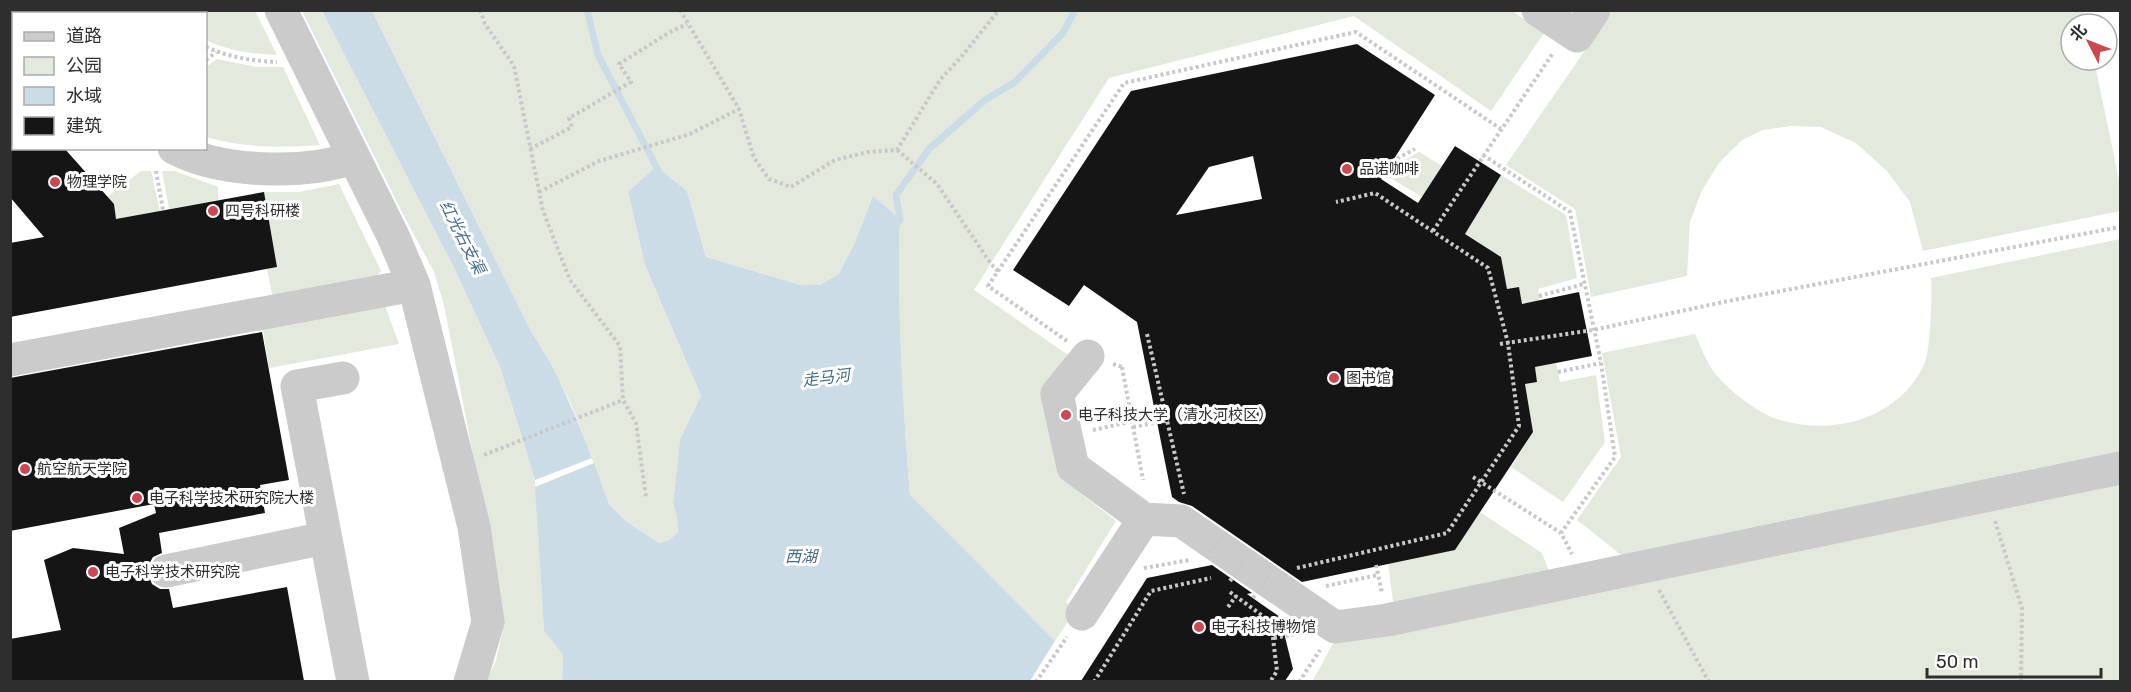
<svg xmlns="http://www.w3.org/2000/svg" width="2131" height="692" viewBox="0 0 2131 692" font-family="Rubik,'Noto Sans SC',sans-serif">
<style>
.green{fill:#e4e9dd}
.water{fill:#ccdce7}
.lines{fill:none;stroke-linecap:round;stroke-linejoin:round}
.stream{stroke:#ccdce7;stroke-width:7}
.building{fill:#151515;fill-rule:evenodd}
.path{stroke:#c8c8c8;stroke-width:4;stroke-dasharray:3 3;stroke-linecap:butt}
.minor{stroke:#cbcbcb;stroke-width:33}
.path-bridge{stroke:#c8c8c8;stroke-width:4;stroke-dasharray:3 3;stroke-linecap:butt}
.poi-dot{fill:#ce4650;stroke:#fff;stroke-width:2}
.labels{text-anchor:middle;stroke-width:6;stroke-linejoin:round;paint-order:stroke}
.poi-label{font-size:15px;fill:#2e2e2e;stroke:#fff;text-anchor:start}
.water-label{font-size:16px;font-style:italic;fill:#466d85;stroke:#fff}
</style>
<rect width="100%" height="100%" fill="#fff"/>
<path class="green" d="M 1511,10 L 1544,33 L 1491,111 L 1354,16 L 1109,78 L 974,290 L 1074,359 L 1045,396 L 1060,477 L 1116,521 L 1066,602 L 1076,609 L 1055,641 L 910,496 C 903,403 897,311 900,219 L 873,197 L 855,242 L 839,275 L 820,285 L 801,285 L 706,257 L 687,191 L 656,166 L 628,192 L 645,265 L 701,396 L 680,439 L 673,503 L 677,519 L 678,532 L 669,540 L 659,543 L 627,522 L 609,504 L 571,404 L 543,350 L 532,333 L 372,11 Z
M 152,11 L 154,13 L 60,14 L 58,11 Z
M 166,11 L 255,11 L 277,55 C 253,54 228,51 206,40 L 206,14 L 168,13 Z
M 302,11 L 322,11 L 455,270 L 500,367 L 535,480 L 544,631 L 563,655 L 562,681 L 486,681 L 495,664 L 503,630 L 480,490 L 444,305 L 434,272 L 403,214 Z
M 1612,11 L 2083,11 L 2086,24 L 2071,24 L 2071,60 L 2094,60 L 2120,185 L 2120,211 L 1923,251 L 1910,202 L 1887,171 L 1856,143 L 1821,127 L 1791,126 L 1763,130 L 1742,140 L 1719,163 L 1702,190 L 1690,222 L 1687,276 L 1591,297 L 1575,209 L 1506,165 Z
M 217,59 L 257,67 L 283,67 L 320,145 C 279,148 245,148 206,137 L 206,67 Z
M 1419,152 L 1442,166 L 1422,197 L 1382,173 Z
M 141,171 L 151,171 L 160,211 L 116,219 L 114,204 L 107,197 Z
M 162,171 L 175,171 L 218,187 L 218,200 L 169,209 Z
M 1501,175 L 1566,215 L 1577,278 L 1538,289 L 1540,300 L 1522,304 L 1519,287 L 1507,289 L 1500,257 L 1465,234 Z
M 339,184 L 381,271 L 375,278 L 273,299 L 267,269 L 277,267 L 264,192 L 299,192 Z
M 2120,239 L 2120,458 L 1630,562 L 1577,520 L 1621,457 L 1602,353 L 1695,334 C 1701,347 1707,364 1716,375 C 1731,392 1761,416 1783,421 C 1838,435 1898,418 1924,365 C 1931,350 1932,296 1931,278 Z
M 383,300 L 399,344 L 269,368 L 261,318 Z
M 1556,363 L 1560,382 L 1596,375 L 1605,442 L 1563,502 L 1511,467 L 1533,432 L 1525,384 L 1537,382 L 1535,367 Z
M 2120,476 L 2120,681 L 1312,682 L 1336,638 Z
M 1480,512 L 1542,553 L 1552,579 L 1394,610 L 1388,562 L 1454,550 Z"/>
<path class="water" d="M 322,11 L 372,11 L 532,333 C 558,371 575,415 592,458 L 535,480 L 500,367 L 455,270 Z
M 656,166 L 687,191 L 706,257 L 801,285 L 820,285 L 839,274 L 855,242 L 873,196 L 900,219 C 897,311 903,404 910,495 L 1055,641 L 1030,681 L 562,681 L 563,655 L 544,631 L 535,487 L 594,463 L 609,504 L 627,522 L 659,543 L 669,540 L 678,532 L 677,519 L 673,503 L 680,439 L 701,396 L 645,265 L 628,192 Z"/>
<g class="lines">
<path class="stream" d="M 587,10 L 598,55 L 660,174
M 896,225 L 900,219 L 896,195 L 930,148 L 985,100 L 1015,82 L 1063,33 L 1075,10"/>
</g>
<path class="building" d="M 1357,44 L 1435,95 L 1381,179 L 1418,203 L 1455,146 L 1501,175 L 1465,234 L 1501,257 L 1507,289 L 1519,287 L 1522,304 L 1579,292 L 1592,356 L 1535,367 L 1537,382 L 1525,384 L 1533,432 L 1455,550 L 1302,582 L 1192,506 L 1179,502 L 1172,497 L 1137,322 L 1084,285 L 1069,306 L 1013,270 L 1131,91 ZM 1253,156 L 1262,199 L 1176,215 L 1209,167 Z
M 10,148 L 64,148 L 114,204 L 116,219 L 264,192 L 277,267 L 10,317 L 10,243 L 44,237 L 10,197 Z
M 262,332 L 289,480 L 260,485 L 265,513 L 159,533 L 162,553 L 153,557 L 148,566 L 148,574 L 152,584 L 160,589 L 169,589 L 173,608 L 287,587 L 304,681 L 10,681 L 10,639 L 61,630 L 44,560 L 73,548 L 124,554 L 119,528 L 156,513 L 154,504 L 10,531 L 10,378 Z
M 1212,565 L 1252,593 L 1247,594 L 1280,617 L 1293,669 L 1285,681 L 1081,681 L 1147,578 Z"/>
<g class="lines">
<path class="path" d="M 159,10 L 161,14
M 480,10 L 485,24 L 514,66 L 543,211 L 570,280 L 620,346 L 623,400 L 636,423 L 646,497
M 680,10 L 739,109 L 754,158 L 769,179 L 791,187 L 835,160 L 868,152 L 897,150 L 940,80 L 962,56 L 999,10
M 206,47 C 228,57 253,61 277,62
M 206,60 L 216,52
M 10,68 L 14,68
M 530,149 L 572,127 L 569,118 L 631,82 L 619,64 L 670,32 L 687,24
M 897,150 L 937,184 L 991,264 L 998,271
M 1483,155 L 1570,212 L 1601,363 L 1615,457 L 1561,533 L 1572,554
M 1376,170 L 1415,149
M 156,171 L 163,210
M 539,192 L 599,161 L 690,134 L 739,109
M 1433,231 L 1553,53
M 1539,296 L 1584,284
M 1147,334 L 1184,494
M 1067,341 L 988,286 L 1124,83 L 1356,32 L 1501,129
M 1500,344 L 1593,330 L 1728,301 L 2120,227
M 1113,364 L 1122,367
M 1558,372 L 1601,363
M 1133,427 L 1169,420
M 1093,430 L 1156,416
M 484,455 L 623,400
M 1473,477 L 1561,533
M 1995,521 L 2022,608 L 2021,682
M 1376,565 L 1382,593
M 1144,568 L 1190,560
M 1297,568 L 1447,533 L 1519,426 L 1508,343 L 1488,268 L 1375,193 L 1336,202
M 1326,586 L 1378,575
M 1659,590 L 1709,682
M 1230,592 L 1271,622 L 1277,671 L 1270,682
M 1228,607 L 1236,596
M 1274,638 L 1296,634
M 1036,682 L 1067,637
M 1094,682 L 1151,591 L 1211,578
M 1299,682 L 1320,650"/>
<path class="minor" d="M 29,10 L 30,14
M 281,10 L 393,236 L 414,285 L 474,527 L 488,622 L 470,682
M 1538,10 L 1577,36 L 1594,10
M 174,148 C 221,173 303,175 353,158
M 1088,356 L 1057,394 L 1073,467 L 1144,519 L 1181,521 L 1335,627 L 1387,620 L 2120,468
M 10,360 L 414,285
M 343,378 L 297,386 L 353,682
M 166,571 L 325,538
M 1082,614 L 1144,519"/>
<path class="path-bridge" d="M 1122,367 L 1143,480
M 1207,558 L 1223,536
M 1230,581 L 1248,555
M 1253,598 L 1271,573"/>
</g>
<g class="poi-dot">
<circle cx="1347" cy="169" r="6"/>
<circle cx="55" cy="182" r="6"/>
<circle cx="213" cy="211" r="6"/>
<circle cx="1334" cy="378" r="6"/>
<circle cx="1066" cy="415" r="6"/>
<circle cx="25" cy="469" r="6"/>
<circle cx="137" cy="498" r="6"/>
<circle cx="93" cy="572" r="6"/>
<circle cx="1199" cy="627" r="6"/>
</g>
<g class="labels">
<g class="poi-label">
<text x="1359" y="174">品诺咖啡</text>
<text x="67" y="187">物理学院</text>
<text x="225" y="216">四号科研楼</text>
<text x="1346" y="383">图书馆</text>
<text x="1078" y="420">电子科技大学（清水河校区）</text>
<text x="37" y="474">航空航天学院</text>
<text x="149" y="503">电子科学技术研究院大楼</text>
<text x="105" y="577">电子科学技术研究院</text>
<text x="1211" y="632">电子科技博物馆</text>
</g>
<g class="water-label">
<text transform="translate(463 237) rotate(63)" y="6">红光右支渠</text>
<text transform="translate(826 377) rotate(-7)" y="6">走马河</text>
<text x="801" y="562">西湖</text>
</g>
</g>
<rect width="2131" height="692" fill="none" stroke="#2e2e2e" stroke-width="24"/>
<rect x="12" y="12" width="195" height="138" fill="#ffffff" stroke="#ababab" stroke-width="1.5"/>
<rect x="24" y="32" width="30" height="9" fill="#cbcbcb" stroke="#ababab" stroke-width="1.5"/>
<text x="66" y="42" font-size="18" fill="#2e2e2e">道路</text>
<rect x="24" y="57" width="30" height="18" fill="#e4e9dd" stroke="#ababab" stroke-width="1.5"/>
<text x="66" y="72" font-size="18" fill="#2e2e2e">公园</text>
<rect x="24" y="87" width="30" height="18" fill="#ccdce7" stroke="#ababab" stroke-width="1.5"/>
<text x="66" y="102" font-size="18" fill="#2e2e2e">水域</text>
<rect x="24" y="117" width="30" height="18" fill="#151515" stroke="#ababab" stroke-width="1.5"/>
<text x="66" y="132" font-size="18" fill="#2e2e2e">建筑</text>
<g transform="translate(2089 42) rotate(312)"><circle r="28" fill="#ffffff" stroke="#ababab" stroke-width="1.5"/>
<path d="M0-4.5L10 22L0 15L-10 22Z" fill="#ce4650"/>
<text y="-9" font-size="16" font-weight="bold" text-anchor="middle" fill="#2e2e2e">北</text>
</g>
<path d="M1927 668v9h174v-9" fill="none" stroke="#2e2e2e" stroke-width="3"/>
<text x="1936" y="668" font-size="18" fill="#2e2e2e" stroke="#ffffff" stroke-width="4.5" paint-order="stroke">50 m</text>
</svg>
